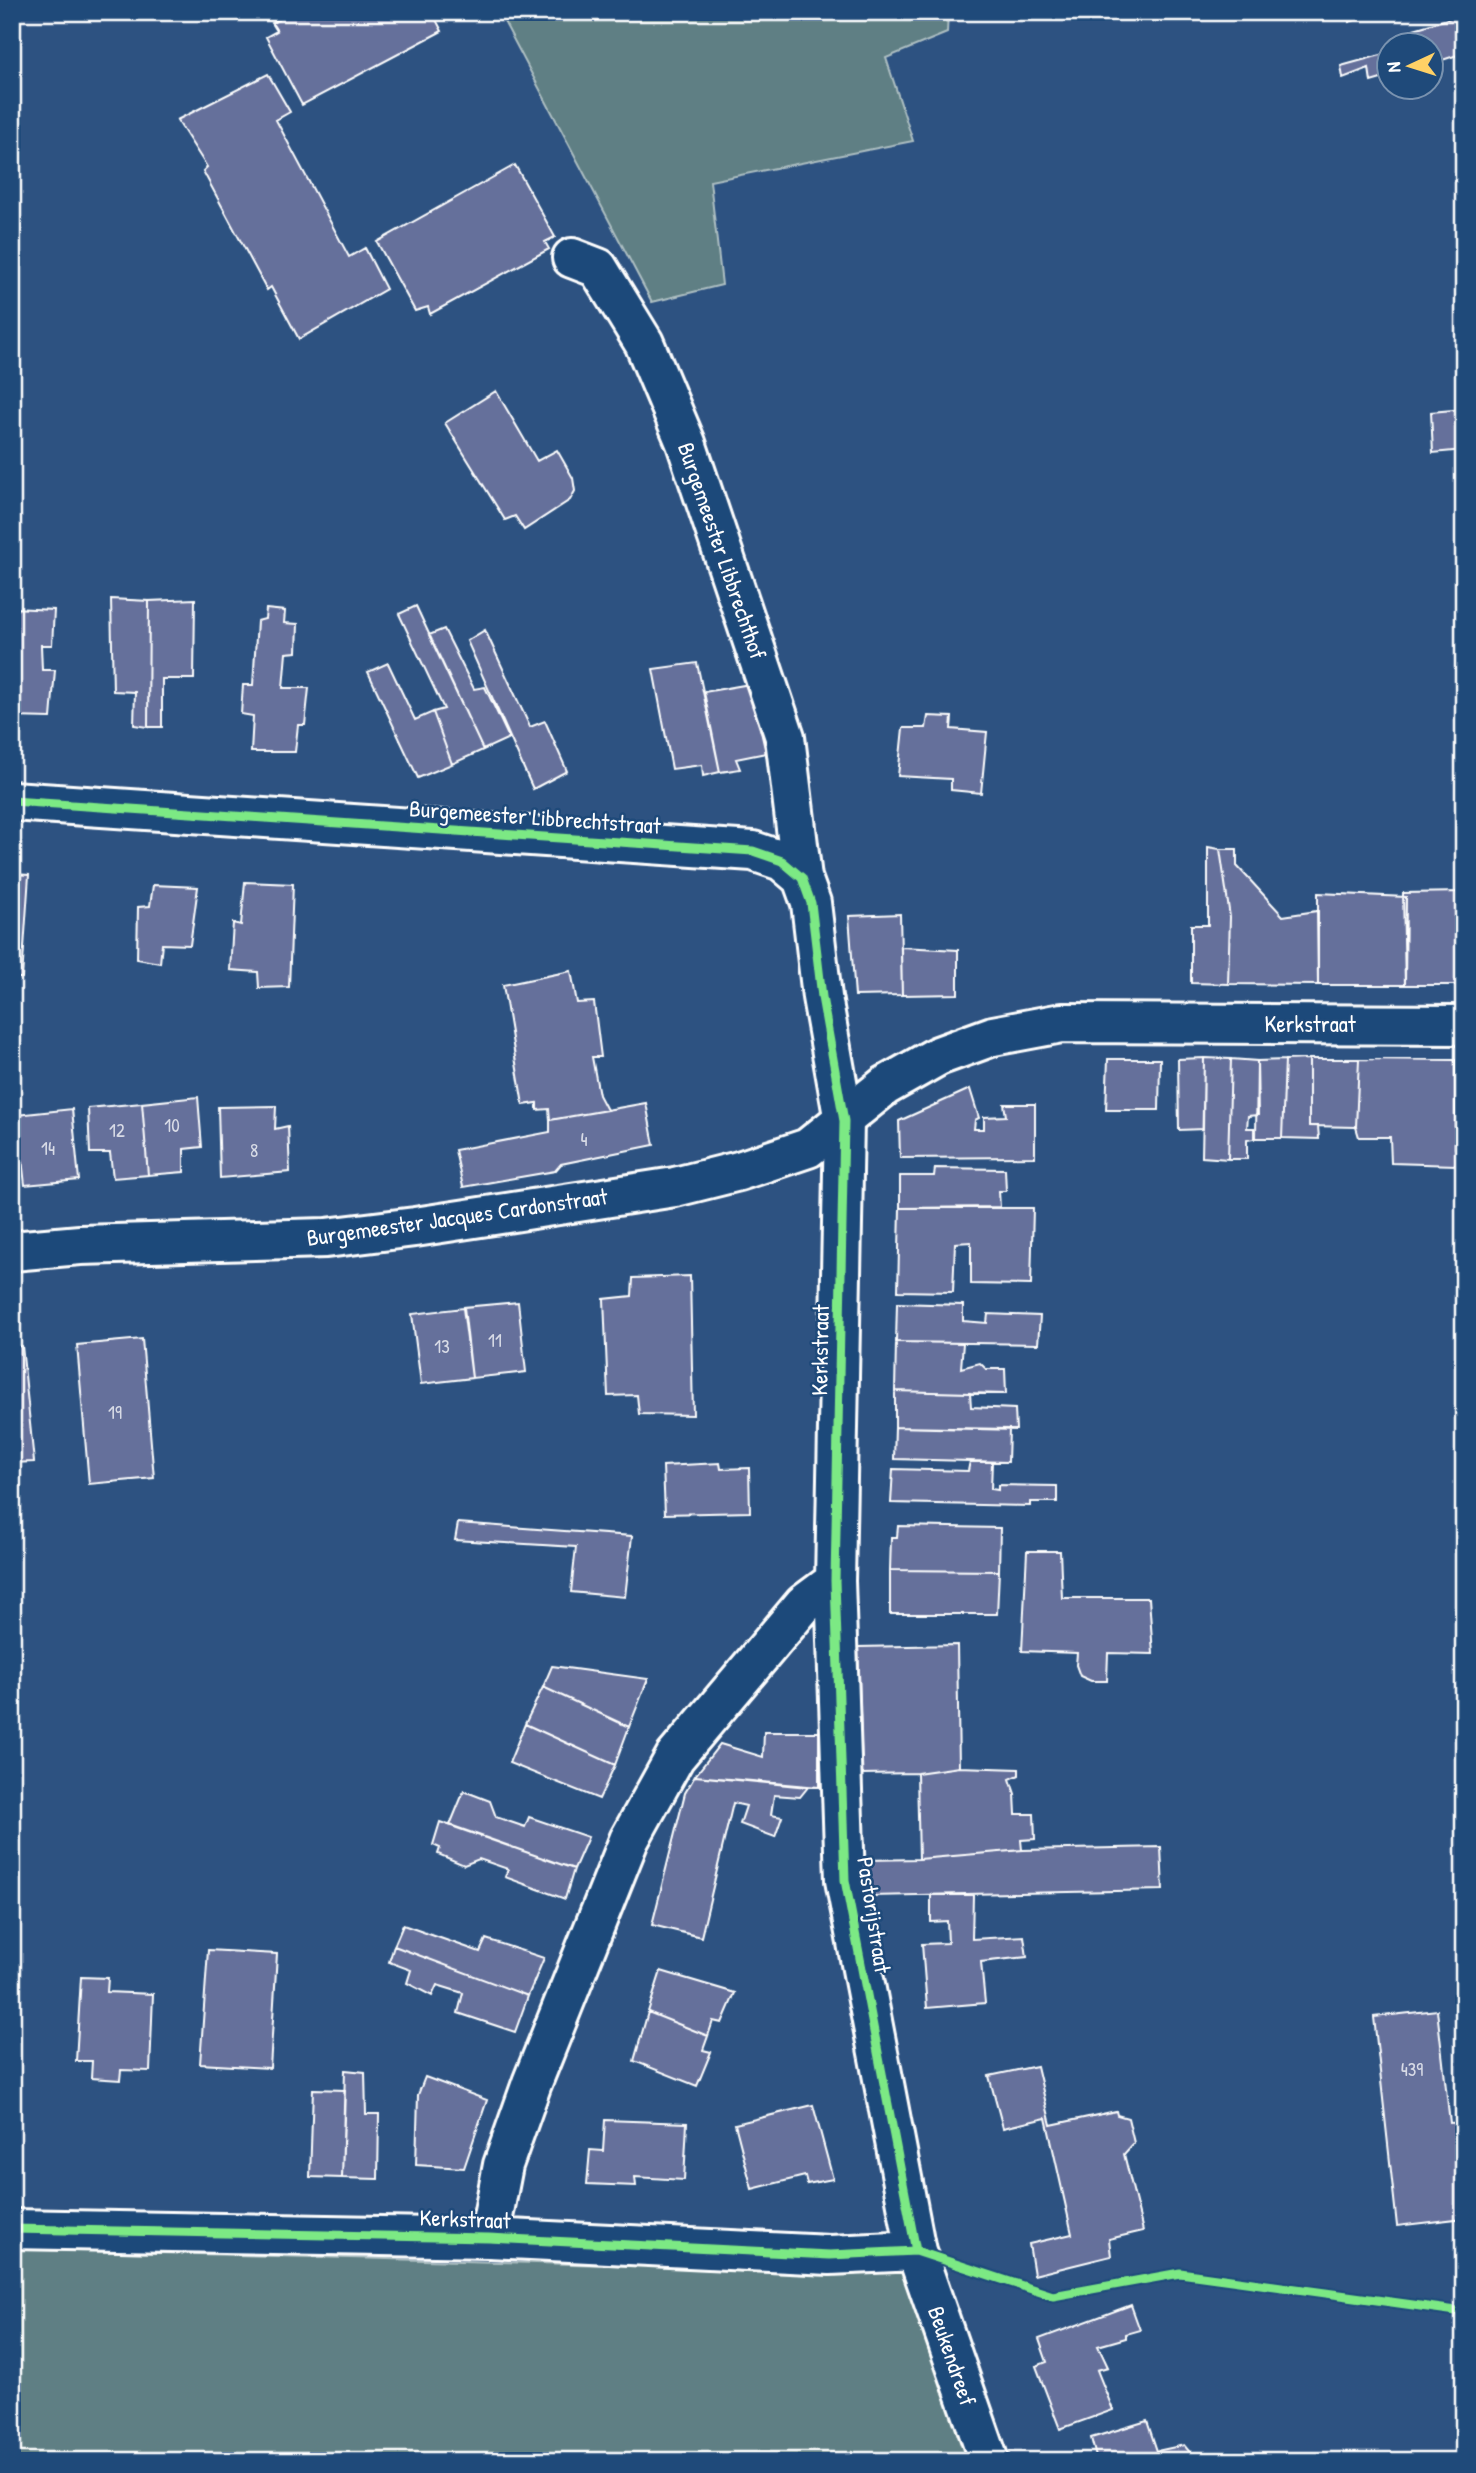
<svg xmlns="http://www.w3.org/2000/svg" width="1476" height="2473" viewBox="0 0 1476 2473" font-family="'Patrick Hand',sans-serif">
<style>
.green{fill:#5e7f84;stroke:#aebfc2;stroke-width:2}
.building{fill:#65709b;stroke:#fff;stroke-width:2}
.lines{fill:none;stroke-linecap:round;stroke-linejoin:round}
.street-casing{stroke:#fff;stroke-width:44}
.secondary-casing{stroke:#fff;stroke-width:44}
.street{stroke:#1f4a7a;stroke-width:38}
.secondary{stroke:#1f4a7a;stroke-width:38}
.cycleway-casing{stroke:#1f4a7a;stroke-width:13}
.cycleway{stroke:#7ce984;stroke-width:9}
.labels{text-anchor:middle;stroke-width:5;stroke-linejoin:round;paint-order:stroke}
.number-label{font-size:19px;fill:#d8dbe6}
.street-label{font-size:23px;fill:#fff;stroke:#1f4a7a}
</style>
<rect width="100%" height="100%" fill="#2d5281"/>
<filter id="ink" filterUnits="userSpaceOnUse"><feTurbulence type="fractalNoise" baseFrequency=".0143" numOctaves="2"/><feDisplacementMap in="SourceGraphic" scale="14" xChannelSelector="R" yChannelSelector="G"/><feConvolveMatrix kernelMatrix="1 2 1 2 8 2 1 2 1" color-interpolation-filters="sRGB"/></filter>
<g filter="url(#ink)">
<path class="green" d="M 499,12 L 948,12 L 947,33 L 886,58 L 913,141 L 710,181 L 722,285 L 652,302 Z
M 12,2249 L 906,2273 L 970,2461 L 12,2461 Z"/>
<path class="building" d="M 293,12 L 432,12 L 442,31 L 302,105 L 266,37 L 277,31 L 272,23 Z
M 1347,12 L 1381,12 L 1349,22 Z
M 1464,14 L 1464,53 L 1430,64 L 1430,46 L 1417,46 L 1420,45 L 1414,29 Z
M 1388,53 L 1388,77 L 1371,82 L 1369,68 L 1343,78 L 1341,66 Z
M 268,74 L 290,112 L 276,120 L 349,257 L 365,248 L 386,289 L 299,339 L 271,287 L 267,290 L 203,171 L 207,167 L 177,120 Z
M 515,165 L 555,237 L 545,242 L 549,249 L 430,314 L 428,307 L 415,311 L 377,242 Z
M 496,391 L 537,461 L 557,450 L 573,478 L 575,491 L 570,500 L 524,530 L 515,516 L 505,520 L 445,423 Z
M 1464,409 L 1464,450 L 1433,453 L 1431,412 Z
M 111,599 L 149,601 L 148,727 L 134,725 L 135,692 L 113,691 Z
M 195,599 L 194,679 L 162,679 L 162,727 L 148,727 L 149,601 Z
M 416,606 L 483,750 L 452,764 L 433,712 L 444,709 L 399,614 Z
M 12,608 L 54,610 L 52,645 L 41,645 L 42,670 L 55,670 L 51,718 L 12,717 Z
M 266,609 L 285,611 L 284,623 L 298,624 L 297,652 L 286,653 L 283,688 L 309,688 L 305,725 L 298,725 L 295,752 L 251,752 L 253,716 L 241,714 L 243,685 L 253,685 L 257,621 L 265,619 Z
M 444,629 L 474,689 L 485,687 L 509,738 L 483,750 L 429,635 Z
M 485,630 L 530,727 L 545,721 L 567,771 L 533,789 L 467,641 Z
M 388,663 L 415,720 L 433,712 L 452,764 L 418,778 L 368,672 Z
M 697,663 L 720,772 L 703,776 L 702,765 L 672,769 L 653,669 Z
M 750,684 L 766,753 L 736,759 L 740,769 L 720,772 L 704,692 Z
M 928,716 L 952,717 L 951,729 L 987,732 L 981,793 L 951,790 L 951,779 L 898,776 L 903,728 L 926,728 Z
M 1208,847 L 1220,849 L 1230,917 L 1228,984 L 1191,983 L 1191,925 L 1208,925 Z
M 1220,849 L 1237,849 L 1237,866 L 1283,916 L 1317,911 L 1318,985 L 1228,984 L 1230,917 Z
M 12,874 L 29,875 L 22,978 L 12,978 Z
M 245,882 L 293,884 L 289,987 L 259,988 L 258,972 L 230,970 L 233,923 L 241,925 Z
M 153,885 L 198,887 L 190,945 L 162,944 L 160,963 L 137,959 L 138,907 L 150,906 Z
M 1464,892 L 1464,985 L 1405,985 L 1403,893 Z
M 1318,893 L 1406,897 L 1405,985 L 1318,985 Z
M 900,914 L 902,995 L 855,996 L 849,916 Z
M 901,947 L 958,950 L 958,994 L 902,995 Z
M 571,971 L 577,1003 L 594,1002 L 601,1057 L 592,1057 L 599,1095 L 607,1110 L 550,1120 L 549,1109 L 537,1110 L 537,1103 L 523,1105 L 503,985 Z
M 1204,1058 L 1231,1059 L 1228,1159 L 1202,1157 Z
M 1204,1058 L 1203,1129 L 1179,1130 L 1178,1059 Z
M 1108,1059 L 1160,1059 L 1159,1110 L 1106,1110 Z
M 1231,1059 L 1257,1061 L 1258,1115 L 1248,1116 L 1247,1128 L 1254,1128 L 1254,1139 L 1247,1140 L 1247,1159 L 1228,1159 Z
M 1309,1059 L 1359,1059 L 1356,1127 L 1309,1126 Z
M 1309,1059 L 1309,1126 L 1318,1126 L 1319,1139 L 1282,1138 L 1285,1060 Z
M 1359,1059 L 1455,1060 L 1456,1165 L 1391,1163 L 1390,1137 L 1359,1137 L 1356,1127 Z
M 1285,1060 L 1282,1138 L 1256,1138 L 1257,1061 Z
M 1463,1060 L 1464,1148 L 1455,1148 L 1455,1122 L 1462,1122 Z
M 970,1089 L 979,1118 L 975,1120 L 974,1129 L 984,1129 L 984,1117 L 1006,1116 L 1004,1104 L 1035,1104 L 1035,1157 L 900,1158 L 899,1121 Z
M 198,1097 L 202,1147 L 184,1149 L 184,1172 L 148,1175 L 142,1103 Z
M 142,1103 L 148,1175 L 113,1178 L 110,1153 L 90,1153 L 88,1108 Z
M 646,1103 L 654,1145 L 561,1164 L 555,1171 L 463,1187 L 455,1150 L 550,1132 L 550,1120 Z
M 276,1106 L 275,1129 L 288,1126 L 290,1172 L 220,1178 L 218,1107 Z
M 72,1109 L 79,1180 L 25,1185 L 17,1115 Z
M 935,1168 L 1005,1169 L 1006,1191 L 999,1191 L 1000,1207 L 900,1208 L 900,1176 L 934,1176 Z
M 900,1208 L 1033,1208 L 1031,1285 L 971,1284 L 971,1242 L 955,1243 L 953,1292 L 898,1291 Z
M 690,1276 L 693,1415 L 639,1414 L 637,1395 L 608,1396 L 604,1299 L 632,1296 L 633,1278 Z
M 518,1302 L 526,1372 L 472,1378 L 464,1307 Z
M 897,1303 L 963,1305 L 963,1321 L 987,1323 L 988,1314 L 1040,1316 L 1038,1344 L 896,1342 Z
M 463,1308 L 472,1378 L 421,1384 L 412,1314 Z
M 142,1339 L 154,1478 L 89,1484 L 77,1345 Z
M 896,1342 L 963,1343 L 961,1368 L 980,1363 L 986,1369 L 1005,1369 L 1006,1394 L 895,1391 Z
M 22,1346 L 34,1462 L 12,1463 L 12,1347 Z
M 895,1391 L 970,1393 L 971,1407 L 1015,1409 L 1016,1430 L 895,1427 Z
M 895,1427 L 1009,1429 L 1008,1462 L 894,1459 Z
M 970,1461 L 992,1462 L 991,1489 L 998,1490 L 998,1485 L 1057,1486 L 1057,1502 L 1030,1502 L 1030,1506 L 891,1503 L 893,1469 L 968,1471 Z
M 720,1463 L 721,1469 L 749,1468 L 750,1512 L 665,1514 L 663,1466 Z
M 458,1523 L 632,1536 L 625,1597 L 571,1592 L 576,1547 L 455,1540 Z
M 898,1526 L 1000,1528 L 999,1571 L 890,1570 L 891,1537 L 897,1537 Z
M 1027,1551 L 1060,1551 L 1062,1598 L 1149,1598 L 1153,1654 L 1108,1653 L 1107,1681 L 1091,1681 L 1080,1676 L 1076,1665 L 1077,1653 L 1022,1651 Z
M 890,1570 L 999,1571 L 997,1614 L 890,1614 Z
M 957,1645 L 959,1767 L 917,1773 L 862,1774 L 858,1647 Z
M 552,1666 L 648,1679 L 629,1727 L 543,1687 Z
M 543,1687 L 629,1727 L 615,1765 L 525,1724 Z
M 525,1724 L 615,1765 L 599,1799 L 509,1763 Z
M 764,1732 L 819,1732 L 819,1787 L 695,1776 L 720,1744 L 763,1757 Z
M 959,1767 L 1019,1769 L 1019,1775 L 1010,1779 L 1015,1794 L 1016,1814 L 1034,1814 L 1035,1839 L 1021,1840 L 1022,1850 L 919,1859 L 917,1773 Z
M 695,1776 L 808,1787 L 800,1797 L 774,1795 L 771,1815 L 782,1817 L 775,1837 L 740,1824 L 746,1806 L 733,1803 L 701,1937 L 652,1925 L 685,1793 Z
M 464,1791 L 490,1801 L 496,1817 L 525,1827 L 529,1817 L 588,1837 L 574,1869 L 450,1825 Z
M 440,1822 L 574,1869 L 565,1899 L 505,1877 L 508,1869 L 479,1859 L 464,1865 L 438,1854 L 440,1848 L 433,1845 Z
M 1161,1847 L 1163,1890 L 870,1896 L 866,1860 L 919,1859 L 1022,1850 Z
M 931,1895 L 973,1895 L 972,1939 L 1024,1936 L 1027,1957 L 981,1962 L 985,2003 L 927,2008 L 922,1944 L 948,1943 L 947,1921 L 931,1922 Z
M 403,1925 L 480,1952 L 486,1939 L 544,1958 L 528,1996 L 394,1946 Z
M 394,1946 L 528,1996 L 515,2032 L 458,2013 L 463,1993 L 437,1985 L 432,1996 L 407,1983 L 411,1970 L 389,1962 Z
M 208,1950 L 277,1954 L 270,2068 L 200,2064 Z
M 661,1971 L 735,1993 L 722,2023 L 713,2021 L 708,2036 L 648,2012 Z
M 81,1977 L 108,1978 L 107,1992 L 153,1994 L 150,2071 L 121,2070 L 120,2080 L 91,2078 L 92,2061 L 76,2061 Z
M 12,1986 L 17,1986 L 15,2067 L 12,2067 Z
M 1437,2010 L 1450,2123 L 1464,2122 L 1464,2218 L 1397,2226 L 1374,2017 Z
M 648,2012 L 708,2036 L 703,2050 L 711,2052 L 697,2086 L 634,2061 Z
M 1037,2066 L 1051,2125 L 1116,2111 L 1117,2115 L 1128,2118 L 1134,2143 L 1124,2154 L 1143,2231 L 1109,2239 L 1111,2256 L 1034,2275 L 1029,2244 L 1072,2234 L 1046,2118 L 1003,2128 L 989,2076 Z
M 345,2070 L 365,2072 L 366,2114 L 379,2114 L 378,2179 L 342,2178 Z
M 425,2077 L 487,2100 L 464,2168 L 416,2165 L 418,2095 Z
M 313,2089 L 345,2090 L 342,2178 L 310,2177 Z
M 813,2105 L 833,2179 L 807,2184 L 805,2176 L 752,2189 L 735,2124 Z
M 605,2120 L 687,2123 L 684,2180 L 635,2177 L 636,2186 L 587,2184 L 590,2150 L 603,2151 Z
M 1131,2305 L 1140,2330 L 1126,2334 L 1126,2338 L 1098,2346 L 1108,2367 L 1097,2370 L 1113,2410 L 1060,2429 L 1036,2366 L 1047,2362 L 1039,2339 Z
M 1147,2421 L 1157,2451 L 1184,2445 L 1193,2456 L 1191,2461 L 1097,2461 L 1091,2438 Z"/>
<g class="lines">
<g class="street-casing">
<path id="street" d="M 572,258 L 598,268 L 644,343 L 686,443 L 785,737 L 802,878
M 12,801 L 753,851 L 782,861 L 802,878 L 811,903 L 822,997 L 844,1121 L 835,1581 L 845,1880 L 916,2251 L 989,2461
M 12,2229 L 489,2238 L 830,2255 L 916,2251
M 489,2238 L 503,2165 L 532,2083 L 629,1840 L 675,1757 L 804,1604 L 835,1581"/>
</g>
<g class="secondary-casing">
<path id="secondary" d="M 12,1251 L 80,1245 L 326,1238 L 415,1227 L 675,1187 L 739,1171 L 808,1148 L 885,1086 L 938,1056 L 993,1036 L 1062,1023 L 1464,1025"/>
</g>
<use href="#street" class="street"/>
<use href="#secondary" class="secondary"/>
<g class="cycleway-casing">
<path id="cycleway" d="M 12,801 L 753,851 L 782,861 L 802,878 L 811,903 L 822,997 L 844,1121 L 835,1581 L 845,1880 L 916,2251
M 12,2229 L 489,2238 L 830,2255 L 916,2251 L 1053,2296 L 1180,2273 L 1464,2312"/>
</g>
<use href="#cycleway" class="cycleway"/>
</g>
</g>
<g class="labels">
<g class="number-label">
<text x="172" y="1132">10</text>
<text x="117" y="1137">12</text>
<text x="584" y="1146">4</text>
<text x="48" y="1155">14</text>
<text x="254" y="1157">8</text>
<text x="495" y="1347">11</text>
<text x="442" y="1353">13</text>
<text x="115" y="1419">19</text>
<text x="1412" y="2076">439</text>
</g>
<g class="street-label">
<text transform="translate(722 551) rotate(71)" y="8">Burgemeester Libbrechthof</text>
<text transform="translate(535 817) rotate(4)" y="8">Burgemeester Libbrechtstraat</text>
<text x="1310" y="1032">Kerkstraat</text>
<text transform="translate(457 1217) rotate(-8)" y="8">Burgemeester Jacques Cardonstraat</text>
<text transform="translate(820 1350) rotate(-89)" y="8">Kerkstraat</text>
<text transform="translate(874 1915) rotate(81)" y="8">Pastorijstraat</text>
<text transform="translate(465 2219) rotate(2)" y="8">Kerkstraat</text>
<text transform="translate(952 2356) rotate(71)" y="8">Beukendreef</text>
</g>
</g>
<rect width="1476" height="2473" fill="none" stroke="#1f4a7a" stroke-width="42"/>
<rect x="21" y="21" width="1434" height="2431" fill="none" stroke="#fff" stroke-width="2.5" filter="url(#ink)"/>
<g transform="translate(1410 66) rotate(266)"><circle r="33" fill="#1f4a7a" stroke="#7992af" stroke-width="2"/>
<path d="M0-5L12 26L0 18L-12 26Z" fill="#ffd166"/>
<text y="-10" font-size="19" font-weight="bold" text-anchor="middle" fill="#ffffff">N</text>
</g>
</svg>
